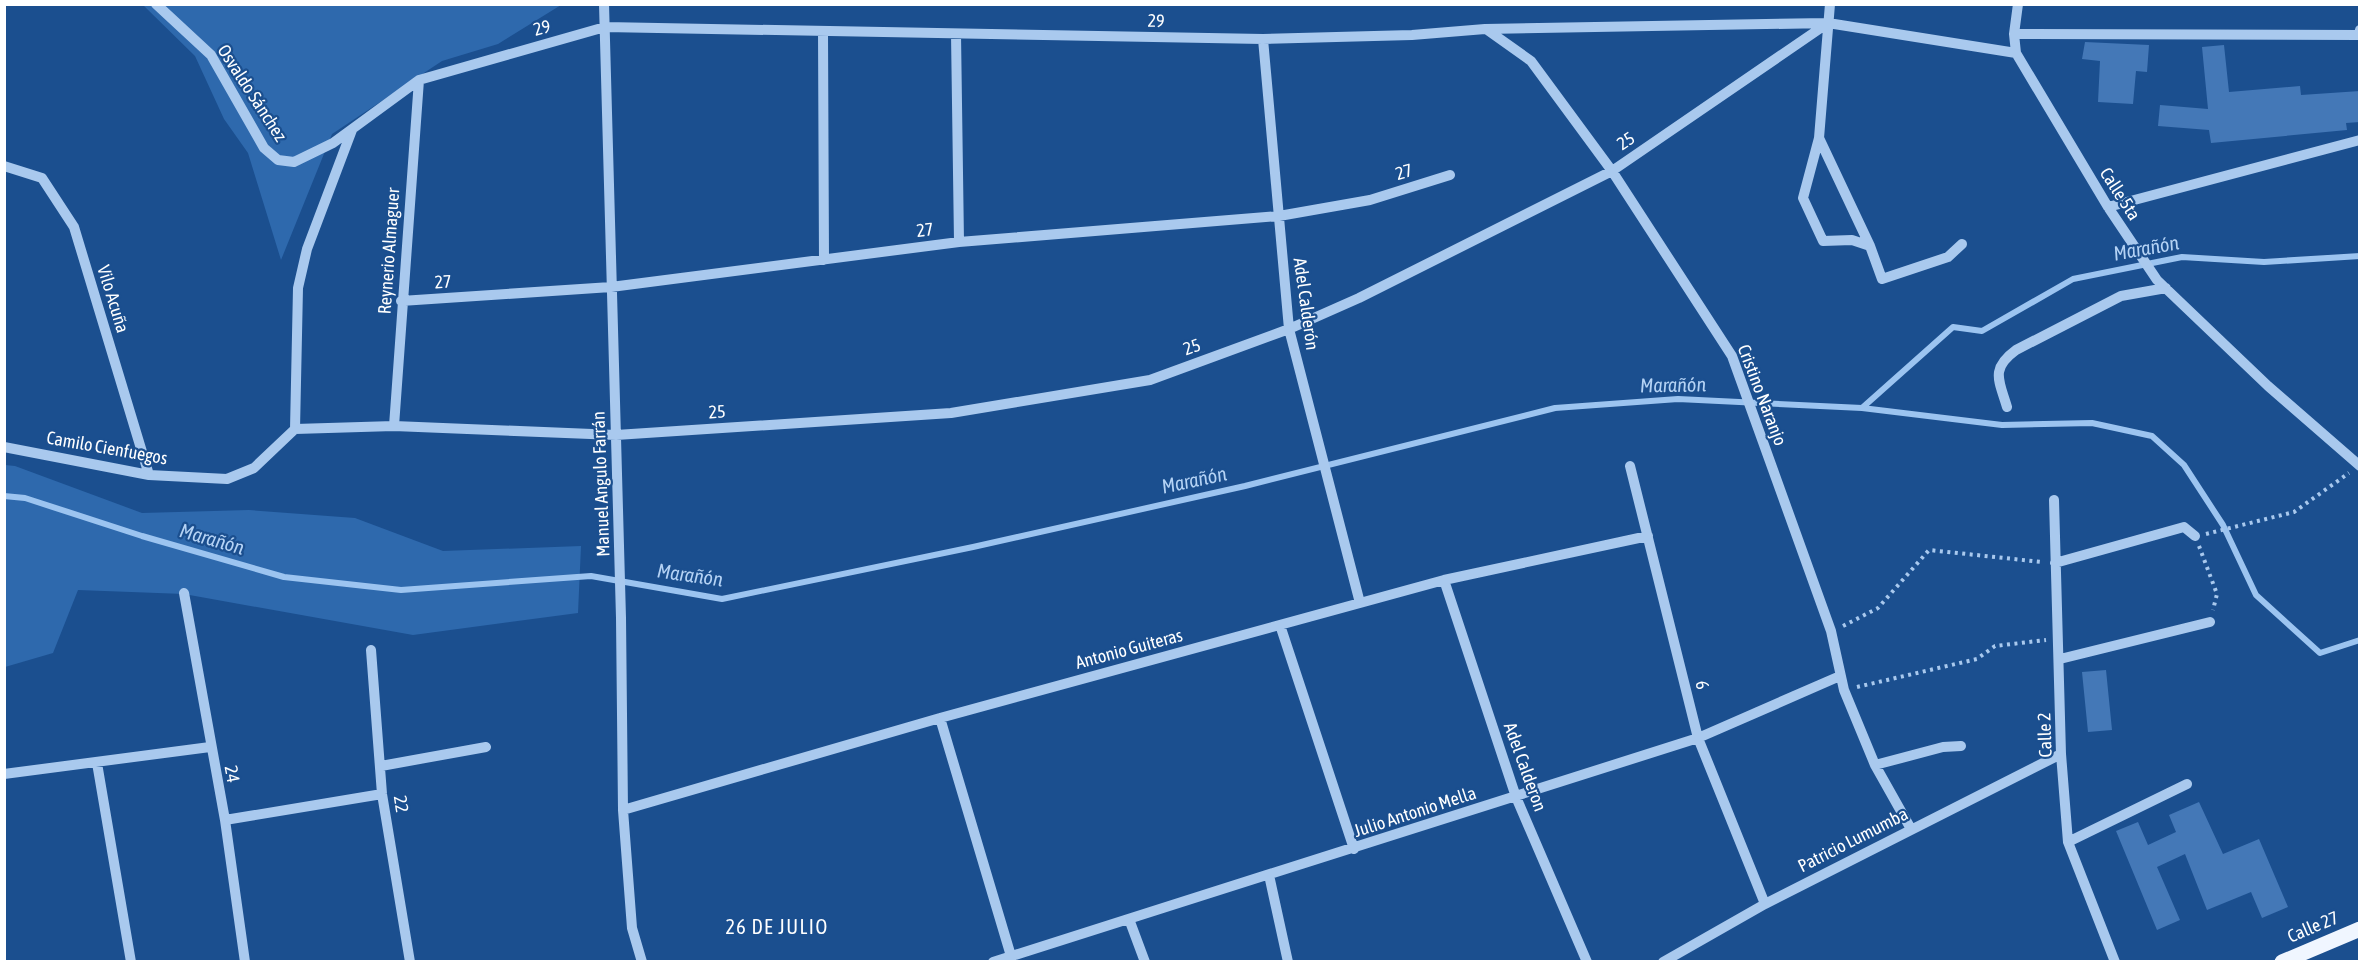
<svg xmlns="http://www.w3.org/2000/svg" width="2364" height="966" viewBox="0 0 2364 966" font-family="'Asap Condensed',sans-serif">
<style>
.green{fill:#2e69ad}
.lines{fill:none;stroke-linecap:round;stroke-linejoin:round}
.stream{stroke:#9cc4f0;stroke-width:6}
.building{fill:#4478b7}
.path{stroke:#a9c9ee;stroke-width:4;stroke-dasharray:3 4.5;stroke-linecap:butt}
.minor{stroke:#a9c9ee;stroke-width:10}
.major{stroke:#f0f6ff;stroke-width:15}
.labels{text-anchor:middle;stroke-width:4.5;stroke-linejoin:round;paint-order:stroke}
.street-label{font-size:18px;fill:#fff;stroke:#1b4f8f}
.water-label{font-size:20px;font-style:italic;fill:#b5d3f5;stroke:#1b4f8f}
.neighbourhood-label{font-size:20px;letter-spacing:1.5px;fill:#fff;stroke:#1b4f8f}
</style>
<rect width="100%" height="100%" fill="#1b4f8f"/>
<path class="green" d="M 143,5 L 561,5 L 498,44 L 442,61 L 332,134 L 281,260 L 248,153 L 224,119 L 195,56 Z
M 5,465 L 15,466 L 142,513 L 249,510 L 355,518 L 443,551 L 581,546 L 578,613 L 413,635 L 184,594 L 78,590 L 53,653 L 5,667 Z"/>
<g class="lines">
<path class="stream" d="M 1862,408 L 2002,425 L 2092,423 L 2152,436 L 2184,465 L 2223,525 L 2256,595 L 2320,653 L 2360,640
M 4,496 L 25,498 L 142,536 L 284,577 L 401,590 L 591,576 L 722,599 L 973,547 L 1245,486 L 1555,408 L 1678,399 L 1862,408 L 1953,327 L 1982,331 L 2073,279 L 2182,257 L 2264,262 L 2360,256"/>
</g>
<path class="building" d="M 2085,42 L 2149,45 L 2147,72 L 2136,71 L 2133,104 L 2098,102 L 2100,61 L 2082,59 Z
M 2224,45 L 2229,92 L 2300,86 L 2301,95 L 2360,91 L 2360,122 L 2346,123 L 2347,130 L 2211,143 L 2209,130 L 2158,126 L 2160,105 L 2208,109 L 2202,47 Z
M 2106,670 L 2112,730 L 2088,732 L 2082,672 Z
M 2199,802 L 2223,854 L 2259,839 L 2288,907 L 2262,918 L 2251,892 L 2207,910 L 2185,854 L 2157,867 L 2180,920 L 2157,930 L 2116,831 L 2138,822 L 2148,845 L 2176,832 L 2169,815 Z"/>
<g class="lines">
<path class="path" d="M 2206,534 L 2294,512 L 2349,473
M 2199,546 L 2217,594 L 2213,610
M 1843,626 L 1878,608 L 1929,550 L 2042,562
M 1857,687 L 1977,659 L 1995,646 L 2046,640"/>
<path class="minor" d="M 156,4 L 211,55 L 264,148 L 278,160 L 294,162 L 333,143 L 419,80 L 605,27 L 1263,39 L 1412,35 L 1485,29 L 1828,23 L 2016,53
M 604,4 L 621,618 L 623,810 L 632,928 L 642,962
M 1830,4 L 1819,138 L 1803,198 L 1823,241 L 1852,240 L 1870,246 L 1882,279 L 1948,257 L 1962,244
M 2018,4 L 2014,34 L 2016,53 L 2108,207 L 2157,280 L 2268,386 L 2360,466
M 1486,29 L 1531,61 L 1612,171 L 1732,356 L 1831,631 L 1844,690 L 1875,765 L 1911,829
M 823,31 L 824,260
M 956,34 L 959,242
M 2014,34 L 2359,35 L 2360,30
M 1263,39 L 1289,329 L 1360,603
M 1819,138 L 1870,246
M 4,166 L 42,178 L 74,227 L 149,475
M 2108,207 L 2360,140
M 401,301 L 611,287 L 959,242 L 1279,216 L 1370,200 L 1450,175
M 2007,407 C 1999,380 1990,369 2016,350 L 2121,296 L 2166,288
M 394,426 L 419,80
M 295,429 L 394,426 L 616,435 L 951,413 L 1150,380 L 1289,329 L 1359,298 L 1612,171 L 1828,23
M 295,429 L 298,288 L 307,249 L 352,130
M 4,447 L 149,475 L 227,479 L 254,468 L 295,429
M 1630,466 L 1698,738 L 1765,904
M 2054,500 L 2061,754 L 2068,842 L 2115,962
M 2055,563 L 2184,527 L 2195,536
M 1444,580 L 1516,797 L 1587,962
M 184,593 L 225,820 L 245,962
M 1280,625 L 1354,849
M 371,650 L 382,794 L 410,962
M 2060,659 L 2210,622
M 940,718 L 1011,956
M 97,763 L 131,962
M 1875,765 L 1943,747 L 1961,746
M 381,766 L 486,747
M 4,774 L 210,747
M 623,810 L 940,718 L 1444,580 L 1648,536
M 225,820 L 382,794
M 2068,842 L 2187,784
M 1269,875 L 1288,962
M 1129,919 L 1145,962
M 993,962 L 1698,738 L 1840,676
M 1663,962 L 1765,904 L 2061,754"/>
<path class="major" d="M 2282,962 L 2360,929"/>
</g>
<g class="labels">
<g class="street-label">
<text transform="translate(1156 21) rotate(1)" y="6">29</text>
<text transform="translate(542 28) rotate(-16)" y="6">29</text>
<text transform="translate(252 93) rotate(57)" y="6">Osvaldo Sánchez</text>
<text transform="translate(1626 141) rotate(-34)" y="6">25</text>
<text transform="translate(1404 172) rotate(-17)" y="6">27</text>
<text transform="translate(2120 194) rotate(57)" y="6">Calle 5ta</text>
<text transform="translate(925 230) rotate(-7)" y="6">27</text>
<text transform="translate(389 251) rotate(-86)" y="6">Reynerio Almaguer</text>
<text transform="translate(443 282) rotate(-4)" y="6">27</text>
<text transform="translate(113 299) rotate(73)" y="6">Vilo Acuña</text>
<text transform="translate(1306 304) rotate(82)" y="6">Adel Calderón</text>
<text transform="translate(1192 347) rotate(-20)" y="6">25</text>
<text transform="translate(1762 395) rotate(69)" y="6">Cristino Naranjo</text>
<text transform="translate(717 412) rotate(-4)" y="6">25</text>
<text transform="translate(107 448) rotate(10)" y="6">Camilo Cienfuegos</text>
<text transform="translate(601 484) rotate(-92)" y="6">Manuel Angulo Farrán</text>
<text transform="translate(1129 649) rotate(-15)" y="6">Antonio Guiteras</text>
<text transform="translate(1702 685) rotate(76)" y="6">6</text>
<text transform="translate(2045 735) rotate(-92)" y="6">Calle 2</text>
<text transform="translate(1525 767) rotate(70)" y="6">Adel Calderon</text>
<text transform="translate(232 774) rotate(79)" y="6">24</text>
<text transform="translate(401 804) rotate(81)" y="6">22</text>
<text transform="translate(1415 812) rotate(-18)" y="6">Julio Antonio Mella</text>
<text transform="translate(1853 840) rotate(-27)" y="6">Patricio Lumumba</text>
<text transform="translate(2313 927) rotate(-23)" y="6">Calle 27</text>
</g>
<g class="water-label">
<text transform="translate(2146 248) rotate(-10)" y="7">Marañón</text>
<text transform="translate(1673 385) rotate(-1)" y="7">Marañón</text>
<text transform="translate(1194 480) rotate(-12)" y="7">Marañón</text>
<text transform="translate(212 539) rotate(16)" y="7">Marañón</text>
<text transform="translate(690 575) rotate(8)" y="7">Marañón</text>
</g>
<g class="neighbourhood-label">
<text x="777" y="934">26 DE JULIO</text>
</g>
</g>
<rect width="2364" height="966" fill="none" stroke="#ffffff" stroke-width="12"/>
</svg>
